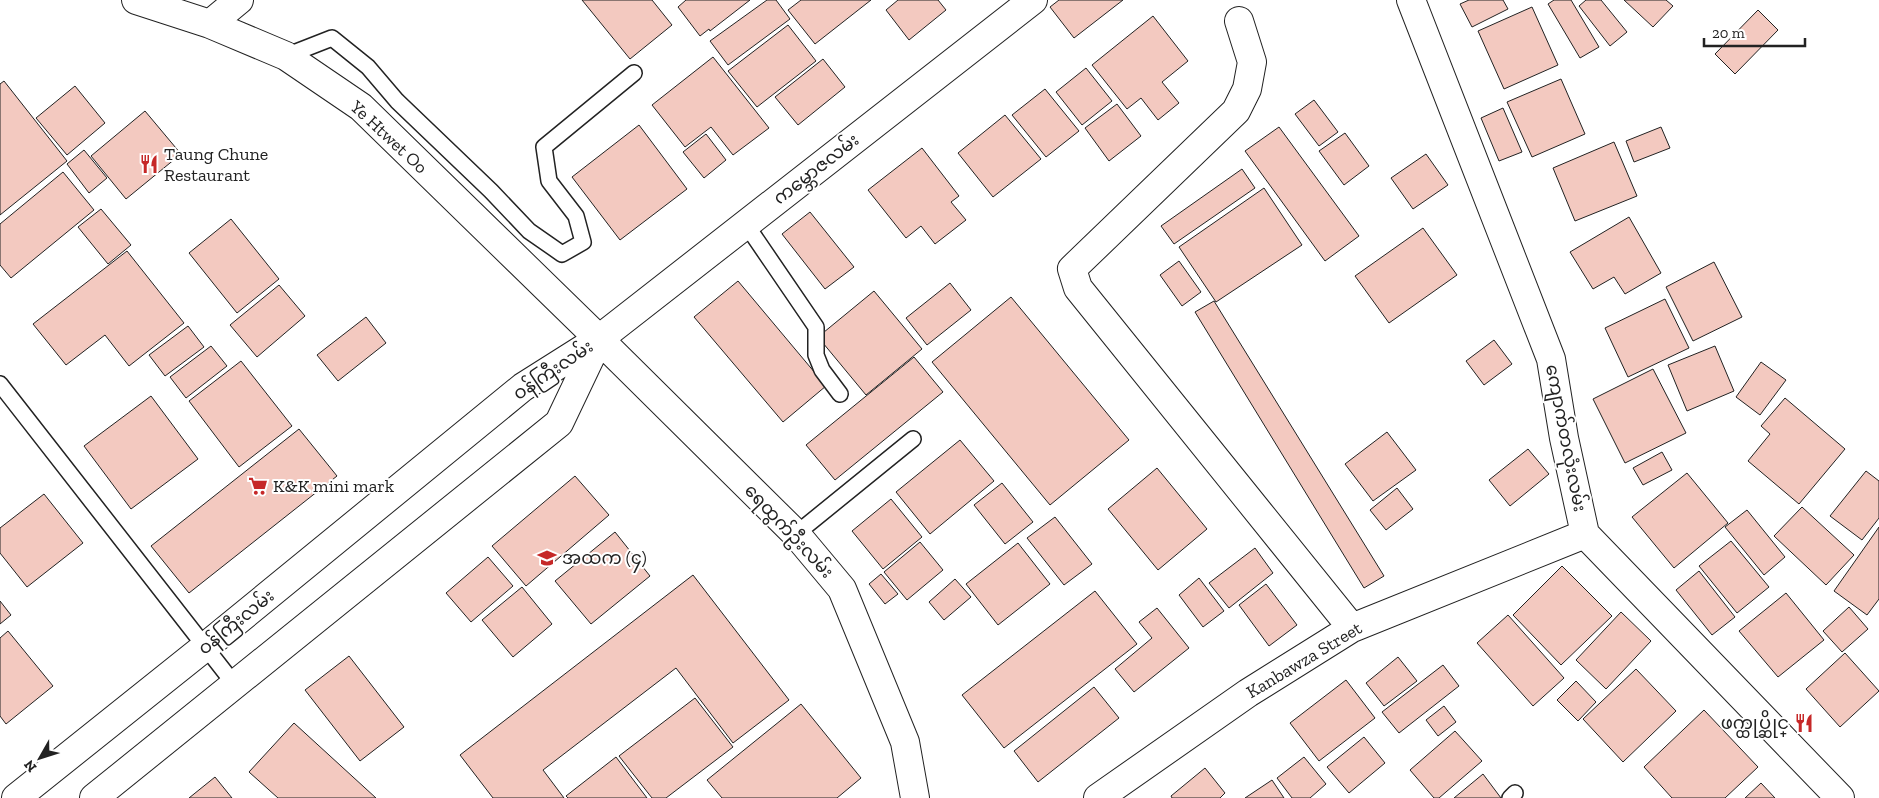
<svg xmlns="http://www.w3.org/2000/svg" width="1879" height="798" viewBox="0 0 1879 798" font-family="'Zilla Slab','Noto Sans Myanmar',serif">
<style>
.building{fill:#f3c9c0;stroke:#222}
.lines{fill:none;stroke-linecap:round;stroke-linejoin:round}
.lane-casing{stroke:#222;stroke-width:18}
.street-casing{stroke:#222;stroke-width:30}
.lane{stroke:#fff;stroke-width:15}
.street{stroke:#fff;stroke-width:28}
.labels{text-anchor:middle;stroke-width:4;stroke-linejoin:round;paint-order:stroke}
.street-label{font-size:18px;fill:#222;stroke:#fff}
.poi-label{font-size:18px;fill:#222;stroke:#fff;text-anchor:start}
</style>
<rect width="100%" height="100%" fill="#fff"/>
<path class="building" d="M 582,0 L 652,0 L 672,25 L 630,59 Z
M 686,0 L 750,0 L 710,31 L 709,29 L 700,36 L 678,7 Z
M 767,0 L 776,0 L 790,19 L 728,65 L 710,41 Z
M 801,0 L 871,0 L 815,44 L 788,10 Z
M 898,0 L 938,0 L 946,10 L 909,40 L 886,10 Z
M 1059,0 L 1123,0 L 1074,38 L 1050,7 Z
M 1469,0 L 1503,0 L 1508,9 L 1472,27 L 1460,4 Z
M 1554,0 L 1571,0 L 1599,47 L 1580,58 L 1548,4 Z
M 1586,0 L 1601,0 L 1627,32 L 1610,46 L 1579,6 Z
M 1624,0 L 1666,0 L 1673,6 L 1653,27 Z
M 1532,7 L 1558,65 L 1504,89 L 1478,31 Z
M 1758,10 L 1778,30 L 1735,74 L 1715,54 Z
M 1153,16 L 1188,61 L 1162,82 L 1179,103 L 1158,120 L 1141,98 L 1127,109 L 1092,65 Z
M 788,25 L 816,61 L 757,107 L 728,71 Z
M 713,57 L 769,128 L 733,155 L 711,127 L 685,147 L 652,105 Z
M 823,59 L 845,87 L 798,125 L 775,97 Z
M 1086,68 L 1112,101 L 1082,125 L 1056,92 Z
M 1561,79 L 1585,134 L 1532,157 L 1507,102 Z
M 4,81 L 67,161 L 0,215 L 0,84 Z
M 75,86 L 105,123 L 67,155 L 36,118 Z
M 1045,89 L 1079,131 L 1046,157 L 1012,115 Z
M 1314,100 L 1338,132 L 1319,146 L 1295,114 Z
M 1117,104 L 1141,136 L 1109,161 L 1085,128 Z
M 1503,108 L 1522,152 L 1499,161 L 1481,118 Z
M 145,111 L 181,154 L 126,199 L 91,156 Z
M 1005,115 L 1041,159 L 993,197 L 958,153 Z
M 639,125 L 687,189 L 620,240 L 572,177 Z
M 1279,127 L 1359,236 L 1325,261 L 1245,151 Z
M 1661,127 L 1670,148 L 1634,162 L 1626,141 Z
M 1345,133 L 1369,166 L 1344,185 L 1319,151 Z
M 706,134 L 726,160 L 704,178 L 683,152 Z
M 1614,142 L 1637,196 L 1575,221 L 1553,168 Z
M 922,148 L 959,196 L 951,202 L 966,220 L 935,244 L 921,226 L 906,238 L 868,190 Z
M 84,150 L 107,178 L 89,193 L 67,164 Z
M 1426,154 L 1448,185 L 1413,209 L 1391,178 Z
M 1242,169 L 1255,188 L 1174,244 L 1161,226 Z
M 63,172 L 94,210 L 11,278 L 0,265 L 0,224 Z
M 1264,188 L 1302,245 L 1216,302 L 1179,247 Z
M 101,209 L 131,245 L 108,264 L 78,227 Z
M 810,212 L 854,267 L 825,289 L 782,234 Z
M 1629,217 L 1661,273 L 1625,294 L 1614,277 L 1593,289 L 1570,252 Z
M 231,219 L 279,279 L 237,313 L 189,253 Z
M 1423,228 L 1457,275 L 1389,323 L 1355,276 Z
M 127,251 L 184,323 L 129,366 L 105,335 L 66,365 L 33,324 Z
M 1179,261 L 1201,292 L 1182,306 L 1160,275 Z
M 1714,262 L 1742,317 L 1693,341 L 1666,287 Z
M 738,281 L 826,386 L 783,422 L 694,317 Z
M 950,283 L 971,310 L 927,345 L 906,318 Z
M 279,285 L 305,316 L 257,357 L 230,325 Z
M 874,291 L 922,349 L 866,395 L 818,337 Z
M 1011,297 L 1129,440 L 1050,505 L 932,362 Z
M 1665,299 L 1689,348 L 1628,377 L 1605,328 Z
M 1214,301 L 1384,576 L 1364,588 L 1195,312 Z
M 366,317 L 386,343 L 338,381 L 317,355 Z
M 188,326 L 204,347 L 165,376 L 149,355 Z
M 1494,340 L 1512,364 L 1484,385 L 1466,361 Z
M 211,346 L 227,366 L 186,398 L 170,377 Z
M 1715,346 L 1734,391 L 1687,411 L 1668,365 Z
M 914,357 L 943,392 L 835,480 L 806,445 Z
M 241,361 L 292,426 L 239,467 L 189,401 Z
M 1761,362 L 1786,380 L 1760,415 L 1736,397 Z
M 1653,369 L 1686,433 L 1625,463 L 1593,399 Z
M 151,396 L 198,459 L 131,509 L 84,446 Z
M 1785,398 L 1845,449 L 1799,504 L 1748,461 L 1770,434 L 1761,426 Z
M 299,429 L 337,476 L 189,593 L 151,546 Z
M 1387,432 L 1416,470 L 1373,501 L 1345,464 Z
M 960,440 L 994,481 L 930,534 L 896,492 Z
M 1528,449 L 1549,474 L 1510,506 L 1489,480 Z
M 1662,452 L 1672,470 L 1643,485 L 1633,468 Z
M 1157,468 L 1207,529 L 1158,570 L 1108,509 Z
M 1866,471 L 1879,481 L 1879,518 L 1862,540 L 1830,516 Z
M 1687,473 L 1728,523 L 1674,568 L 1632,517 Z
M 575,476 L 609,515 L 526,586 L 492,546 Z
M 1002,483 L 1033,522 L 1005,544 L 974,505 Z
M 1397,488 L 1413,509 L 1386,530 L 1370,510 Z
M 44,494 L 83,543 L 27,587 L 0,553 L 0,528 Z
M 891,499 L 922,537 L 883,569 L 852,531 Z
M 1802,507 L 1854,555 L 1826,585 L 1774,536 Z
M 1747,510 L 1785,557 L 1764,575 L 1725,527 Z
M 1055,517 L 1092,564 L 1064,585 L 1027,538 Z
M 1879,527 L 1879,599 L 1867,615 L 1834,591 Z
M 615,532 L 650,576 L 591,624 L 555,581 Z
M 1731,541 L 1769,587 L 1737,613 L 1699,566 Z
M 920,542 L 943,570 L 907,600 L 884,572 Z
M 1018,543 L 1050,584 L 998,625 L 966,584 Z
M 1255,548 L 1273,573 L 1229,608 L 1209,583 Z
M 488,557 L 513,586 L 471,622 L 446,593 Z
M 1562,566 L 1612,616 L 1561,665 L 1513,615 Z
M 1699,571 L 1735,617 L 1712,635 L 1676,590 Z
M 881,574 L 898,594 L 885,604 L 869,584 Z
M 693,575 L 789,700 L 733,743 L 676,668 L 543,770 L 564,798 L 493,798 L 460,755 Z
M 1199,578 L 1224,611 L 1203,627 L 1179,595 Z
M 955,579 L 971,597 L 944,620 L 929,602 Z
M 1266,584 L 1297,625 L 1269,646 L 1239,605 Z
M 522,587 L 552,624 L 513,657 L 482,620 Z
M 1095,591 L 1137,644 L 1004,748 L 962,695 Z
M 1786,593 L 1824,640 L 1778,677 L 1739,631 Z
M 0,601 L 11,615 L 0,624 Z
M 1849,607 L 1868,629 L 1842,652 L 1823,631 Z
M 1157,608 L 1189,648 L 1134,692 L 1115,669 L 1152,638 L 1139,622 Z
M 1621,612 L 1651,641 L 1606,689 L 1576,660 Z
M 1508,615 L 1564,678 L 1533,706 L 1477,643 Z
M 8,631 L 53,686 L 6,724 L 0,716 L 0,638 Z
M 1845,653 L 1879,691 L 1840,727 L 1806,689 Z
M 349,656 L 404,727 L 360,761 L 305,690 Z
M 1398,657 L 1417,681 L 1384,706 L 1366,683 Z
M 1443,665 L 1459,686 L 1399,733 L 1382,712 Z
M 1636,669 L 1676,711 L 1623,762 L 1583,719 Z
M 1346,680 L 1375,718 L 1319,761 L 1290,723 Z
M 1576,681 L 1596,702 L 1578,721 L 1557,700 Z
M 1094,687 L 1119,718 L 1038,782 L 1014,751 Z
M 695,698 L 733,747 L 666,798 L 652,798 L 619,756 Z
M 801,704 L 861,778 L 837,798 L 722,798 L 707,780 Z
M 1444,706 L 1456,722 L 1438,736 L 1426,720 Z
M 1704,710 L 1758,767 L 1725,798 L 1672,798 L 1644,767 Z
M 294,723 L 376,798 L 278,798 L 249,772 Z
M 1455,731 L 1482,761 L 1439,798 L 1434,798 L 1410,770 Z
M 1364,737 L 1385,763 L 1349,793 L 1327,767 Z
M 616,757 L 647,798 L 568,798 L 566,796 Z
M 1304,757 L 1326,784 L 1310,798 L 1292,798 L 1277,778 Z
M 1205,768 L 1225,793 L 1220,798 L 1172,798 L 1171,796 Z
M 1483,774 L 1501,798 L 1454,798 Z
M 215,777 L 232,798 L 189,798 Z
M 1272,780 L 1284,798 L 1245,798 Z
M 1761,783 L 1775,798 L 1745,798 Z"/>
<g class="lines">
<g class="lane-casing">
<path id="lane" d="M 286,56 L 332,38 L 368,67 L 397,101 L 491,191 L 529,231 L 562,254 L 583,242 L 576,216 L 549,181 L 544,147 L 634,73
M 745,223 L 816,327 L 816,355 L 822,370 L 840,394
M 0,384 L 235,685
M 796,534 L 913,439
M 1510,798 L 1515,793"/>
</g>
<g class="street-casing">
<path id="street" d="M 136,0 L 210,24 L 286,56 L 361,107 L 599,339 L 796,534 L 842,589 L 905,742 L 915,798
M 1411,0 L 1551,359 L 1564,438 L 1585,534 L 1840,798
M 1239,21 L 1252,62 L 1247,89 L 1236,111 L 1072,269 L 1078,288 L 1352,628
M 210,24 L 239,0
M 16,798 L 205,647 L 523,387 L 599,339 L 1033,0
M 94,798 L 559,423 L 599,339
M 1098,798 L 1248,693 L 1352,628 L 1585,534"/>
</g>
<use href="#lane" class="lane"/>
<use href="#street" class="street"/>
</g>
<defs>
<g id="restaurant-bare" transform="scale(1.5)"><path d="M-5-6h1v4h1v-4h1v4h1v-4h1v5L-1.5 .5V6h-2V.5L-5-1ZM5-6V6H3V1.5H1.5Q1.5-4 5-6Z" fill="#c62828" stroke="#fff" stroke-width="2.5" paint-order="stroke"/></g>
<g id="supermarket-bare" transform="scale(1.5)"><path d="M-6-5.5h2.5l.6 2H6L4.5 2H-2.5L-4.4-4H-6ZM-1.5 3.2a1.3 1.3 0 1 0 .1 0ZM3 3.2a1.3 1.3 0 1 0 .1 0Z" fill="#c62828" stroke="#fff" stroke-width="2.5" paint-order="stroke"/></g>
<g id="school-bare" transform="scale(1.5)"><path d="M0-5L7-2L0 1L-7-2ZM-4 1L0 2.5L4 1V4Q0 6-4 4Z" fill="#c62828" stroke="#fff" stroke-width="2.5" paint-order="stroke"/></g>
</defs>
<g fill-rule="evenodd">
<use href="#restaurant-bare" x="149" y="164"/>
<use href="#supermarket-bare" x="258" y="486"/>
<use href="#school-bare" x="547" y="558"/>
<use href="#restaurant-bare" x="1804" y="723"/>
</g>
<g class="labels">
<g class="street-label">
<text transform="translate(389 137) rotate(43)" y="6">Ye Htwet Oo</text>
<text transform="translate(816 169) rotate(-38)" y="6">ကမ္ဘောဇလမ်း</text>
<text transform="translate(553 370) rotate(-34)" y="6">ဝန်ကြီးလမ်း</text>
<text transform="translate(1566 438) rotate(79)" y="6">ကျောက်တလုံးလမ်း</text>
<text transform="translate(789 531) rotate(47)" y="6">ရေထွက်ဦးလမ်း</text>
<text transform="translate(236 622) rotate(-39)" y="6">ဝန်ကြီးလမ်း</text>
<text transform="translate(1304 660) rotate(-31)" y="6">Kanbawza Street</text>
</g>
<g class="poi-label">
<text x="164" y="160">Taung Chune<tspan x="164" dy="21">Restaurant</tspan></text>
<text x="273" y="492">K&amp;K mini mark</text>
<text x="562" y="564">အထက (၄)</text>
<text x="1789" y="729" text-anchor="end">ဖက္ထုပ္ဆိုင္</text>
</g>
</g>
<g transform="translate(40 758) rotate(231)" stroke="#ffffff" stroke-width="4" paint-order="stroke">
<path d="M0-4L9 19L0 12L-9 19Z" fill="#222222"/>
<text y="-8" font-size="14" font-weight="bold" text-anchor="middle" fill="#222222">N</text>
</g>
<path d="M1704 38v8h101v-8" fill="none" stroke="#222222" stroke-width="2.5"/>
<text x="1712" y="38" font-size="15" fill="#222222" stroke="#ffffff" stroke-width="4" paint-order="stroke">20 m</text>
</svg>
